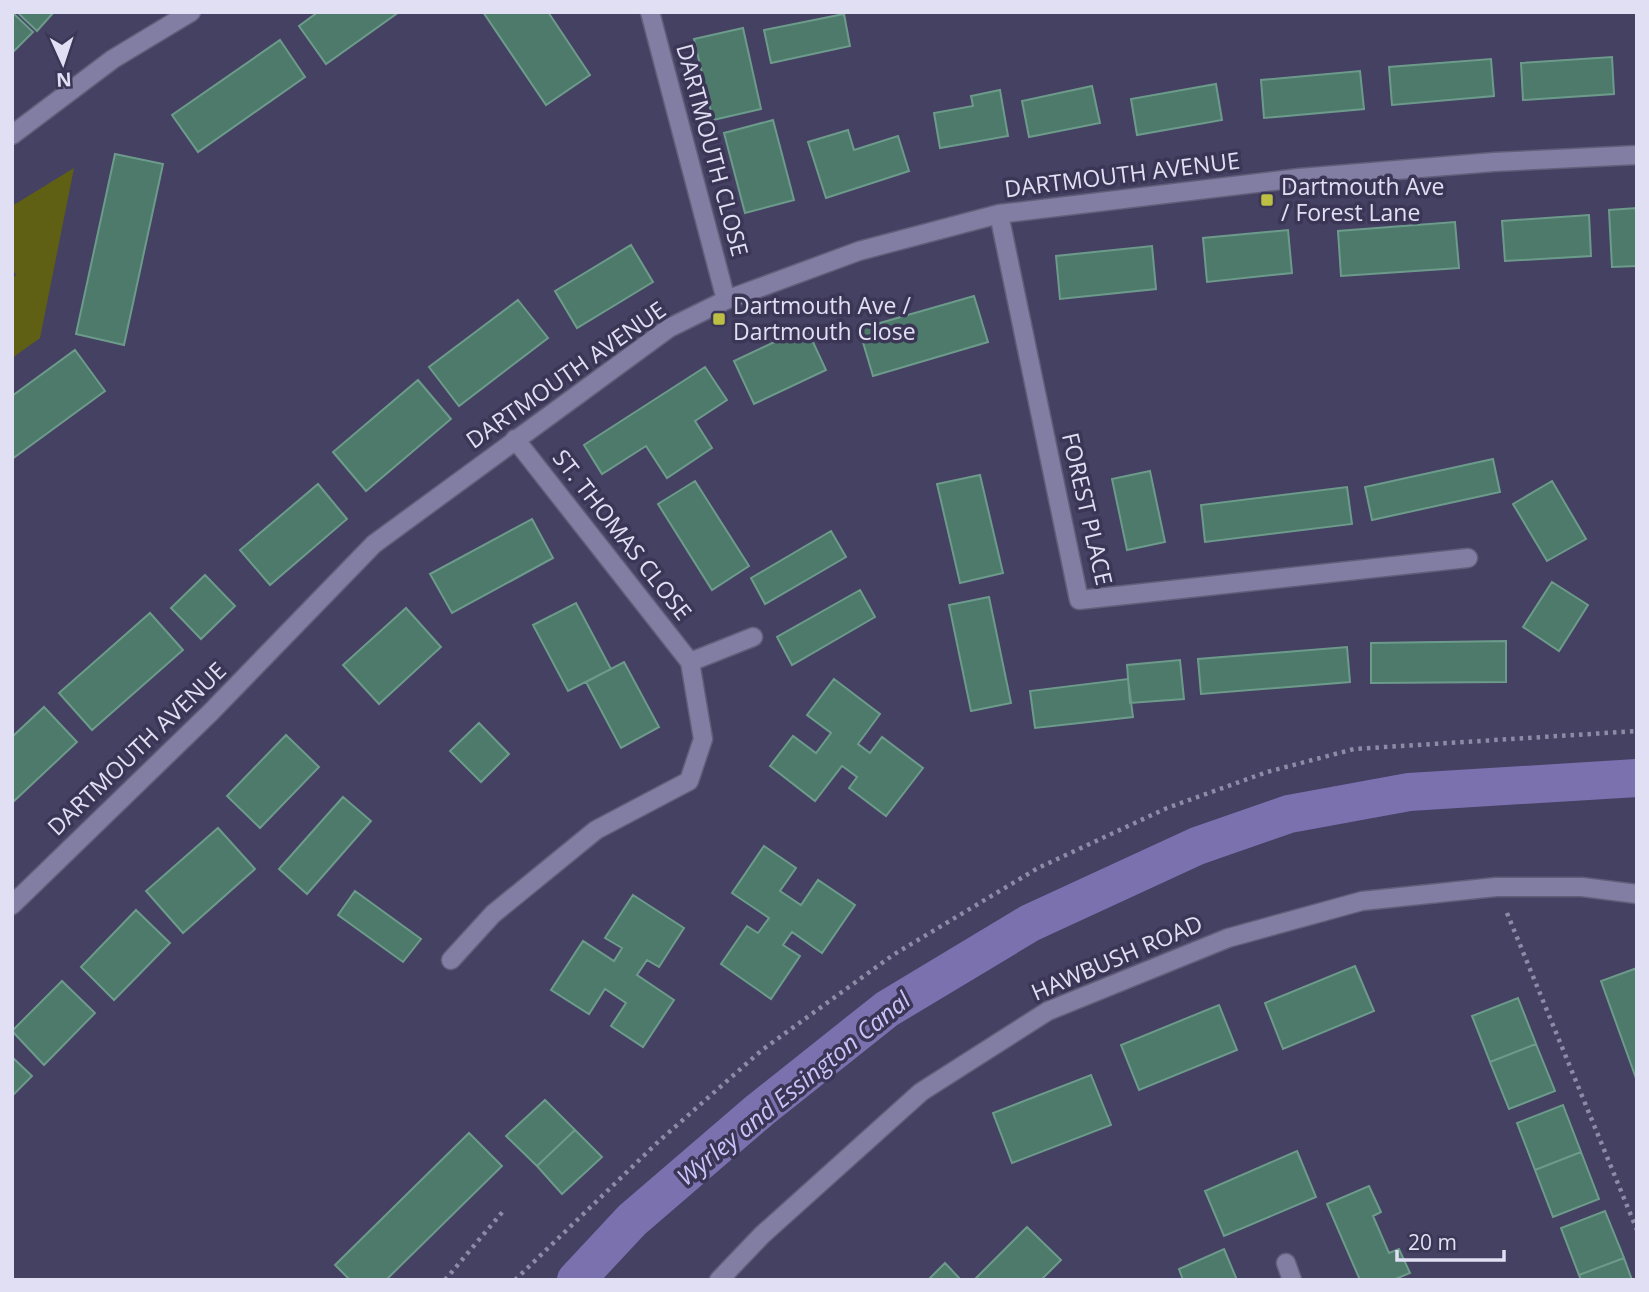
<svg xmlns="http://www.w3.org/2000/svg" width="1649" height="1292" viewBox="0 0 1649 1292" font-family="'Open Sans',sans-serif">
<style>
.green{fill:#5f6014}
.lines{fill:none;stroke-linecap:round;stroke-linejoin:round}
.canal{stroke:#7b71af;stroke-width:38}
.building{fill:#4d7a6b;stroke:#6d9b8b;stroke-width:2}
.street-casing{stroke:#625e7a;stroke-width:21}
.path{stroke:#8e8ba6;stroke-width:4.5;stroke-dasharray:3.5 5;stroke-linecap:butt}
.street{stroke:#827da2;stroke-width:18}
.poi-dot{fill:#bcbf43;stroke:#3b3656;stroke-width:2.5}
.labels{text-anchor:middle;stroke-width:7;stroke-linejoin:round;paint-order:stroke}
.street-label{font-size:23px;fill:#e1dff3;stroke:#3b3656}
.poi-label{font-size:23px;fill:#e1dff3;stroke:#3b3656;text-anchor:start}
.water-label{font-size:24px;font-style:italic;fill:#cbc4fa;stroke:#3b3656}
</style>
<rect width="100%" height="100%" fill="#454162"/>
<path class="green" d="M 74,168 L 40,338 L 12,358 L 12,279 L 16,275 L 12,268 L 12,206 Z"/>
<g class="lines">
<path class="canal" d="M 576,1280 L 632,1220 L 760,1110 L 887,1009 L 1030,923 L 1197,846 L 1289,814 L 1409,792 L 1637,778"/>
</g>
<path class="building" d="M 12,12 L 33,32 L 12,53 Z
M 17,12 L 54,12 L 37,31 Z
M 318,12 L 399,12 L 326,64 L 299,26 Z
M 483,12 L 548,12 L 590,75 L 546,105 Z
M 844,14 L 850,46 L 771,63 L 764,30 Z
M 743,28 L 761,109 L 713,120 L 694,39 Z
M 280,40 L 305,77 L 198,152 L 172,115 Z
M 1612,57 L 1614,94 L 1523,100 L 1521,63 Z
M 1491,59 L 1494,96 L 1392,105 L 1389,67 Z
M 1360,71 L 1364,109 L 1264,118 L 1261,80 Z
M 1216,84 L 1222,120 L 1137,135 L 1131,99 Z
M 1092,86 L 1100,123 L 1029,137 L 1022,101 Z
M 1000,90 L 1008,136 L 940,148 L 934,113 L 973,106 L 971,96 Z
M 773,120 L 794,200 L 745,213 L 724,133 Z
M 848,130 L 854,150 L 898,136 L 909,171 L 826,198 L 808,142 Z
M 115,154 L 163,164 L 124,345 L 76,334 Z
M 1637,208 L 1637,266 L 1612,267 L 1609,210 Z
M 1589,215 L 1591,256 L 1505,261 L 1502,221 Z
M 1455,222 L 1459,268 L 1341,276 L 1338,231 Z
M 1288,230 L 1292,273 L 1207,282 L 1203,238 Z
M 631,245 L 653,282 L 577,328 L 555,291 Z
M 1152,246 L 1156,289 L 1060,299 L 1056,256 Z
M 974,296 L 988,342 L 873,376 L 859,329 Z
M 518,300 L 548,338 L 459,406 L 429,367 Z
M 806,327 L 826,370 L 754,404 L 734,361 Z
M 75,350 L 105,391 L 12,459 L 12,396 Z
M 705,367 L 727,400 L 695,421 L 712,448 L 667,478 L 646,446 L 602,474 L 584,445 Z
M 418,380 L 451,419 L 366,491 L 333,452 Z
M 1493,459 L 1500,492 L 1372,520 L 1365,487 Z
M 1150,471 L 1165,542 L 1127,550 L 1112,479 Z
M 980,475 L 1003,573 L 960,583 L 937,484 Z
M 695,481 L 749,566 L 712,590 L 658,504 Z
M 1552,481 L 1586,539 L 1547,561 L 1513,504 Z
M 318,484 L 347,519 L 270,585 L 240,550 Z
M 1347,487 L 1352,524 L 1205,542 L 1201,505 Z
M 532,519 L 553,558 L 452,613 L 430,574 Z
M 831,531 L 846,557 L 765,604 L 751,578 Z
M 205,575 L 235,606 L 201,639 L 171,608 Z
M 1552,582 L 1588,605 L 1559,651 L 1523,627 Z
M 860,590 L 875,617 L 792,665 L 777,637 Z
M 989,597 L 1011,703 L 971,711 L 949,605 Z
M 576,603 L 611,669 L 568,691 L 533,625 Z
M 406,608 L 441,647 L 379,704 L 343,665 Z
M 150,613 L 183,650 L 92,730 L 59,693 Z
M 1506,641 L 1506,682 L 1371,683 L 1371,643 Z
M 1347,647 L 1350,682 L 1201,694 L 1198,659 Z
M 1180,660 L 1184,699 L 1130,703 L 1127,665 Z
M 624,662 L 659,727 L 621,748 L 586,682 Z
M 834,679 L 880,714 L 858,744 L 870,753 L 882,737 L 923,768 L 886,816 L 849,788 L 857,777 L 842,766 L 815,801 L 770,766 L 793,736 L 816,753 L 831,733 L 807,715 Z
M 1128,679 L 1133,717 L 1035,728 L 1030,691 Z
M 44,707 L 77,742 L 14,801 L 12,799 L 12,737 Z
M 479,723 L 509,754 L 481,782 L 450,751 Z
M 286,735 L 319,767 L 260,828 L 227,796 Z
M 343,797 L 371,821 L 307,894 L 279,869 Z
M 218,828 L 255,869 L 183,933 L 146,891 Z
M 764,846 L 796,868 L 780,891 L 801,905 L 818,880 L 855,905 L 822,953 L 792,932 L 783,945 L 800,956 L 771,999 L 721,964 L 747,926 L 758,933 L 769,918 L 732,893 Z
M 355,891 L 421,939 L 403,962 L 338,915 Z
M 633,895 L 684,928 L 659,967 L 647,960 L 637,975 L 674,1000 L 643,1047 L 611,1026 L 626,1003 L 605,989 L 589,1014 L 551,990 L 583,941 L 614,961 L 622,948 L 605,938 Z
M 136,910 L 170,943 L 114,1000 L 81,967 Z
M 1355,966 L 1374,1011 L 1283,1049 L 1265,1003 Z
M 1637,968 L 1637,1081 L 1601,981 Z
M 62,981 L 95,1013 L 44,1065 L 12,1031 Z
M 1518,998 L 1536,1044 L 1490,1062 L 1472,1016 Z
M 1219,1005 L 1237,1050 L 1139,1090 L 1121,1045 Z
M 1536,1044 L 1555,1091 L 1509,1109 L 1490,1062 Z
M 12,1057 L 32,1076 L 12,1096 Z
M 1091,1075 L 1111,1125 L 1012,1163 L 993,1113 Z
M 545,1100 L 575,1130 L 537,1166 L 506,1136 Z
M 1563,1105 L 1581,1152 L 1535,1170 L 1517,1123 Z
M 575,1130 L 602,1157 L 562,1194 L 537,1166 Z
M 469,1133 L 502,1166 L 386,1280 L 350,1280 L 335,1265 Z
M 1297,1151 L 1316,1197 L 1224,1236 L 1205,1191 Z
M 1581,1152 L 1599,1199 L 1553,1217 L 1535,1170 Z
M 1369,1186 L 1381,1212 L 1373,1216 L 1389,1253 L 1399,1249 L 1410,1273 L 1393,1280 L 1360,1280 L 1327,1204 Z
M 1605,1211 L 1624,1258 L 1579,1275 L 1561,1228 Z
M 1027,1227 L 1061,1260 L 1041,1280 L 974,1280 Z
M 1224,1249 L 1237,1280 L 1183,1280 L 1179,1269 Z
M 1624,1258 L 1632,1280 L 1581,1280 L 1579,1275 Z
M 945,1263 L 961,1280 L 928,1280 Z"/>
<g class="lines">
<g class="street-casing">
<path id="street" d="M 650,12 L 726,300
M 12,135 L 113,59 L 191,12
M 999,214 L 1079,600 L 1468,558
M 690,662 L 753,637
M 12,905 L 211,712 L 374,544 L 669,328 L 726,300 L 859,251 L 999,214 L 1299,178 L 1494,162 L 1637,155
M 451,960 L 493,914 L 596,830 L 689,781 L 703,739 L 690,662 L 515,439
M 1286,1263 L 1292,1280
M 719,1280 L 762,1235 L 921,1092 L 1048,1011 L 1228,938 L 1362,901 L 1496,887 L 1582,887 L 1637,894"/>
</g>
<path class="path" d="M 1507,913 L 1637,1230
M 445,1280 L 505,1209
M 515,1280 L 659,1141 L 762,1050 L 893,955 L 1038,868 L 1167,808 L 1267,772 L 1354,749 L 1637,731"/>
<use href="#street" class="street"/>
</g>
<g class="poi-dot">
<rect x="1260" y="193" width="14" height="14" rx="3.5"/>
<rect x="712" y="312" width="14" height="14" rx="3.5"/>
</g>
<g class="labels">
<g class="street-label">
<text transform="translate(712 150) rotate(75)" y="8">DARTMOUTH CLOSE</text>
<text transform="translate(1122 175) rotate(-7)" y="8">DARTMOUTH AVENUE</text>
<text transform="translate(566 375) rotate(-35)" y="8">DARTMOUTH AVENUE</text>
<text transform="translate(1087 509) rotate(77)" y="8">FOREST PLACE</text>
<text transform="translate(622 535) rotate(52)" y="8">ST. THOMAS CLOSE</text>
<text transform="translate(137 749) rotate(-44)" y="8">DARTMOUTH AVENUE</text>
<text transform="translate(1117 958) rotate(-23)" y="8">HAWBUSH ROAD</text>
</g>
<g class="poi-label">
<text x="1281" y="195">Dartmouth Ave<tspan x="1281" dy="26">/ Forest Lane</tspan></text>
<text x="733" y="314">Dartmouth Ave /<tspan x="733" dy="26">Dartmouth Close</tspan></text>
</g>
<g class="water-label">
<text transform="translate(794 1089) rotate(-39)" y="8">Wyrley and Essington Canal</text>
</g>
</g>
<rect width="1649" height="1292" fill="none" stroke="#e1dff3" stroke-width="28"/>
<g transform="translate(63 63) rotate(177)" stroke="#3b3656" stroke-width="5" paint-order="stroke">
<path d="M0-5L12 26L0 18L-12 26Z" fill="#e1dff3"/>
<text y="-10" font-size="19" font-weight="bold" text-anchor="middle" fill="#e1dff3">N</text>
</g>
<path d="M1397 1250v10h107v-10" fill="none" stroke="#e1dff3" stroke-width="3.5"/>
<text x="1408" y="1250" font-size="21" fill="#e1dff3" stroke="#3b3656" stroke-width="5" paint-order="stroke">20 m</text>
</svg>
